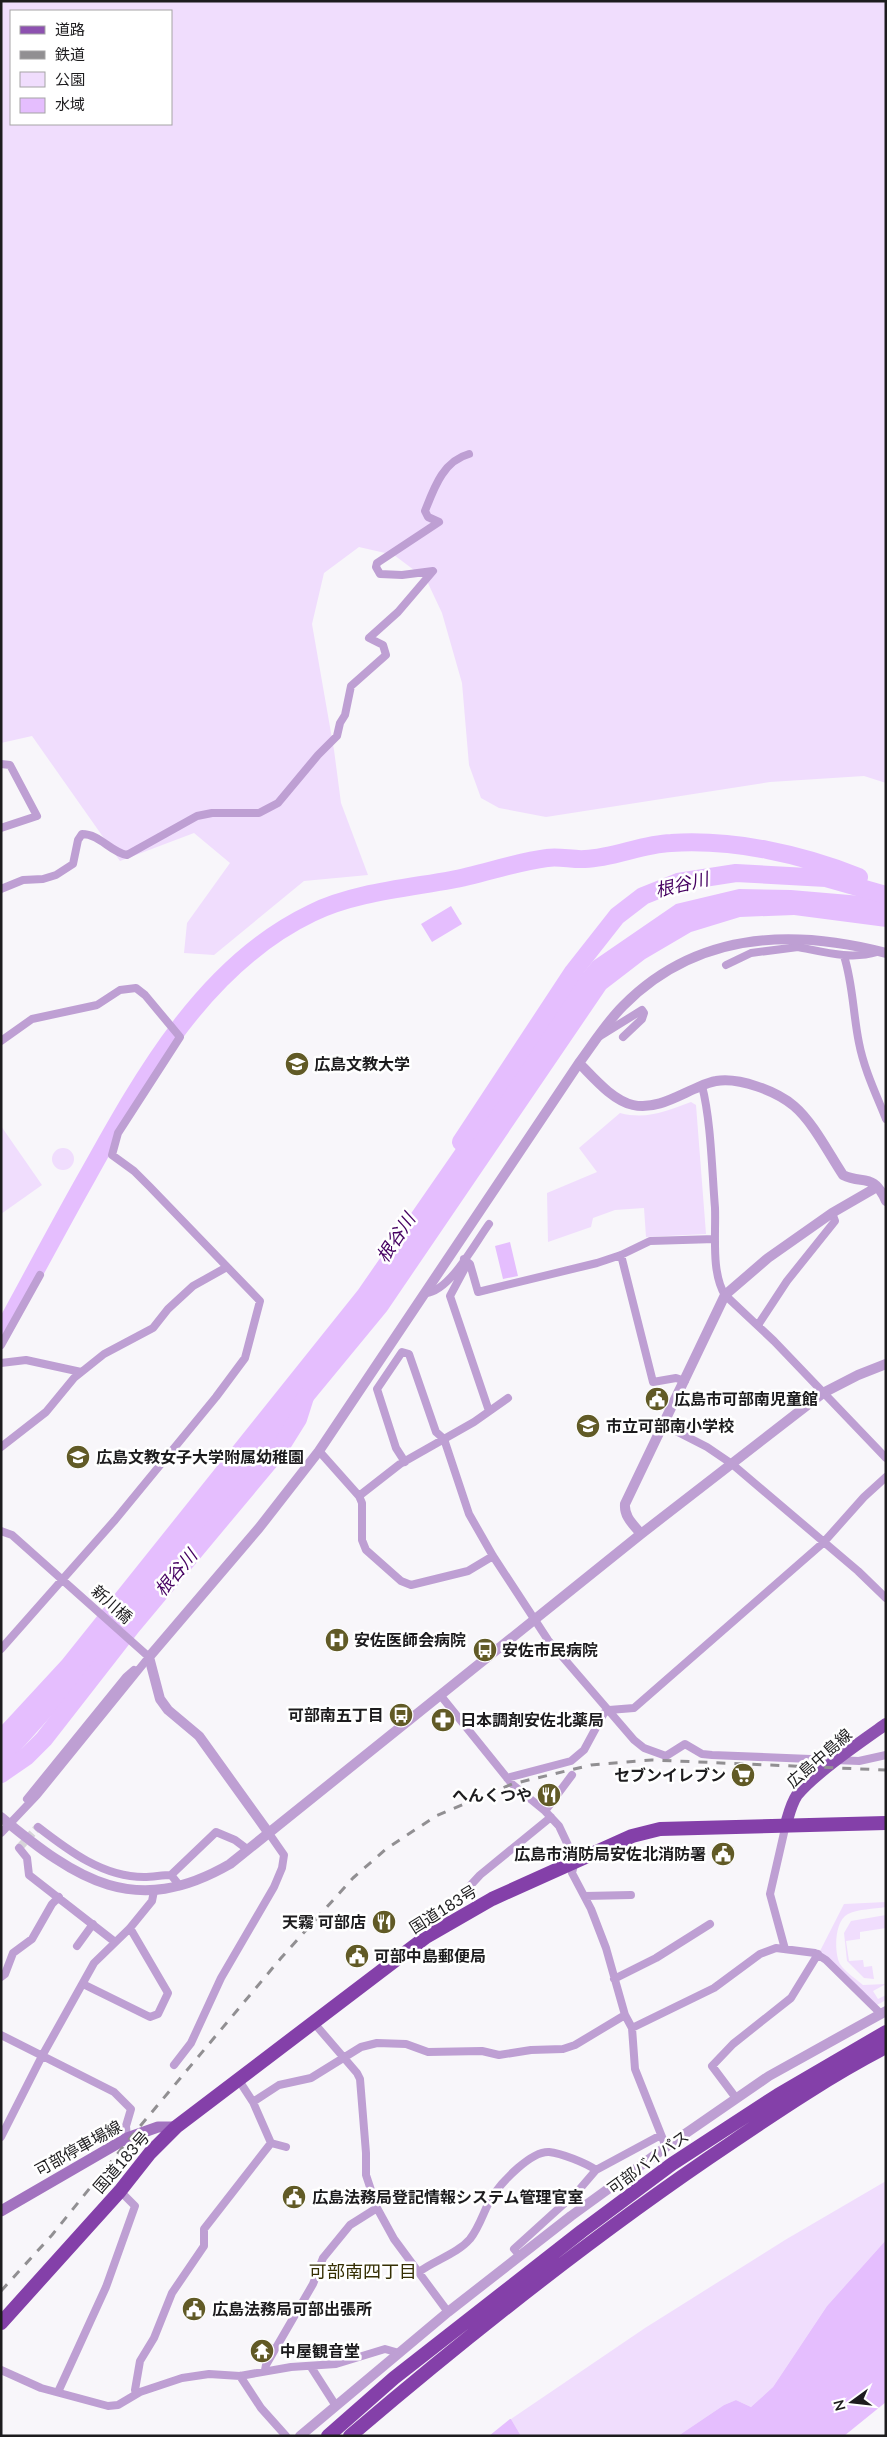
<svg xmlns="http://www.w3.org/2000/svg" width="887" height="2437" viewBox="0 0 887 2437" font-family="Lato,'Noto Sans JP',sans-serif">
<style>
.green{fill:#f0ddfd;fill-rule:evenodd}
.water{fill:#e5befe}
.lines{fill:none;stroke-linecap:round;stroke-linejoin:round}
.river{stroke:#e5befe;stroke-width:18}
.minor-tunnel{stroke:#d7d5d9;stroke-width:8;stroke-dasharray:8 4;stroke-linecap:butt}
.minor{stroke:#be9fd3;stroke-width:8}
.tertiary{stroke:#be9fd3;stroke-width:10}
.secondary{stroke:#a272bf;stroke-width:11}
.primary{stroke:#8d51b0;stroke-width:12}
.trunk{stroke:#8440a9;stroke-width:14}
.rail{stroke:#918f92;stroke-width:3;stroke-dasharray:9 9;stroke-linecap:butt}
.labels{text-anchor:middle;stroke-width:5;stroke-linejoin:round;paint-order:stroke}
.poi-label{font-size:16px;font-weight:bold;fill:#1d1c1e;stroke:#fff;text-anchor:start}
.street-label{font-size:16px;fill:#1d1c1e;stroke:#fff}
.water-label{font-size:18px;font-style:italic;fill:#450061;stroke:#fff}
.neighbourhood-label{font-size:18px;fill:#352f03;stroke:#fff}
</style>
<rect width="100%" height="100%" fill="#f8f6fa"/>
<path class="green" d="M 1,1 L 886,1 L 886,783 L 864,776 L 770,782 L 546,817 L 499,808 L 481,798 L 469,765 L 462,683 L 442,613 L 426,579 L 394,555 L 359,547 L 324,573 L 312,624 L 334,750 L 341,803 L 368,875 L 304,881 L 214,955 L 184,953 L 187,923 L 230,863 L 194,833 L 120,861 L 32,736 L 1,743 ZM 11,11 L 171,11 L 171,124 L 11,124 Z
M 691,1102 L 696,1105 L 706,1234 L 646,1237 L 644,1208 L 615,1210 L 593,1218 L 591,1227 L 548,1242 L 547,1193 L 597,1172 L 579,1148 L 620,1113 C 647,1120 666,1111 691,1102 Z
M 1,1126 L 42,1185 L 1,1214 Z
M52 1159a11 11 0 1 1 22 0a11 11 0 1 1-22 0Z
M 886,1902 L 886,1907 C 873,1909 859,1909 848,1914 C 834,1921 834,1953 840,1964 C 845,1972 856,1979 863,1985 L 886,1984 L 873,1991 L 878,1999 L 886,1995 L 886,2000 L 877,2005 L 820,1951 L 844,1904 Z
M 886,1915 L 886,1928 L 860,1932 L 860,1939 L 846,1941 L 849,1961 L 863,1960 L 864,1967 L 872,1966 L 874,1979 L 864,1978 L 847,1961 L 844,1933 L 851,1921 Z
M 886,2181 L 886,2240 L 827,2306 L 773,2387 L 751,2407 L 736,2400 L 724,2405 L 678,2436 L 521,2436 L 511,2419 L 645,2328 L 785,2240 Z"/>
<path class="water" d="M 739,889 L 791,890 L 873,897 L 886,901 L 886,927 L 794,915 L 740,917 L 691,932 L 645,959 L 606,989 L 387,1311 L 78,1686 L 1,1772 L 1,1726 L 62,1660 L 358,1290 L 552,1010 L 593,961 L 676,904 Z
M 451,906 L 462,924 L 432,942 L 421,924 Z
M 510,1242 L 518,1276 L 503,1279 L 495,1246 Z
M 886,2240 L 886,2402 L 844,2436 L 678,2436 L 724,2405 L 736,2400 L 751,2407 L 773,2387 L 827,2306 Z
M 511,2419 L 521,2436 L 489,2436 L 510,2419 Z"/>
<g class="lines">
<path class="river" d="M 461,1142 L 573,972 L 617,916 L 643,896 L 678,882 L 736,873 L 826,878 L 886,895
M 1,1334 C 30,1281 58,1228 88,1175 C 143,1076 205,964 312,913 C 352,893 407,888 451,880 C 483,874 515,862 547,858 C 559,856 573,860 585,859 C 614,858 642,844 671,843 C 734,839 801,854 859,877
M 1,1774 L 27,1756 L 44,1739 L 132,1626 L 278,1451 L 298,1419 L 305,1397"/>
<path class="minor-tunnel" d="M 19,1848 L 38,1827"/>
<path class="minor" d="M 1,764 L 10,765 L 37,816 L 1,828
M 1,889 L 23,880 L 43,879 L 56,875 L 73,864 L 78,840 L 82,834 C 100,834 110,852 127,855 L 197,816 L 212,813 L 259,813 L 278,803 L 318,755 L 337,736 L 340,723 L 345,715 L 351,686 L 386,655 L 383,645 L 369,638 L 398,612 L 433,571 L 402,575 L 380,574 L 376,567 L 377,563 L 439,522 L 428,517 L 425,511 C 434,488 443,461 469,454
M 798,939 L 798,947 C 824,952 851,960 877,952
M 844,956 C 853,984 853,1014 859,1043 C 864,1069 876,1094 886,1119
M 726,965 L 751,953 L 798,947
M 600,1036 L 642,1010 L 644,1013 L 642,1019 L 623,1037
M 1,1041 L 32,1019 L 97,1005 L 120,990 L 136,988 L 145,995 L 180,1037 L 118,1133 L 112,1155 L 134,1171 L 150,1187 L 260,1301 L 245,1358 L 216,1397 L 115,1520 L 1,1649
M 702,1086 C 711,1120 712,1172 715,1208 C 716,1234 711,1273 725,1295 L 774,1341 L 886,1458
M 621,1255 L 653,1382 L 676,1378 L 685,1381
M 464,1259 L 470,1264 L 478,1292 L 597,1263 L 621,1255 L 650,1241 L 715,1239
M 464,1259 L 465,1268 L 450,1296 L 489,1411
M 426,1293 C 450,1291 475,1243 489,1224
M 758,1325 L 787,1281 L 835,1221 L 832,1213
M 1,1345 L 40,1275
M 1,1363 L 26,1360 L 81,1372
M 664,1425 L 707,1447 L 732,1464 L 858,1571 L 886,1598
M 1,1447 L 46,1412 L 74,1378 L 104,1354 L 153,1328 L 168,1309 L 193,1286 L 227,1267
M 319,1451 L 359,1496 L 362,1503 L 362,1540 L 366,1550 L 401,1581 L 411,1585 L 468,1571 L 493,1556
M 405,1462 L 396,1448 L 377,1389 L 402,1352 L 409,1354 L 436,1432 L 444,1439 L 469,1514 L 493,1556 L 548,1640 L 634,1740 L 644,1748 L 666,1756 L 685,1744 L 702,1754 L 712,1755 L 859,1761 L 886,1755
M 359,1496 L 400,1464 L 474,1422 L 508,1398
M 1,1531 L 12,1535 L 149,1657
M 441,1696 L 512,1784 L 545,1811 L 559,1826 L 575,1860 L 572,1873 L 591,1909 L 606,1948 L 625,2015 L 632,2028 L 635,2069 L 666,2147
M 507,1778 L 571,1761 L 584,1750 L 604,1713 L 609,1710 L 634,1708 L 823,1543 L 864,1497 L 886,1477
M 27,1799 L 126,1677 L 134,1670
M 545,1811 L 572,1775
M 38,1827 C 69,1851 103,1877 144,1877 C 153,1877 162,1875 171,1875 L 180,1886
M 1,1833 L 37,1795 L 149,1657
M 19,1848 L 27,1858 L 29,1875 L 115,1942
M 171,1875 L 216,1832 L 235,1840 L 247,1849
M 585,1896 L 631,1895
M 447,1925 L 444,1914 L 480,1875 L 551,1817
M 77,1946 L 93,1924
M 785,1949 L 770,1894 L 786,1824
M 1,1977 L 5,1974 L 13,1953 L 32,1939 L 52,1904 L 59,1897
M 614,1979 L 656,1958 L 710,1924
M 83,1984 L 150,2017 L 158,2014 L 168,1993 L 130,1928
M 314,2023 L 357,2073 L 360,2079 L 366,2153 L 366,2175 L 377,2208 L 394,2239 L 448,2312
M 632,2028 L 714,1988 L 760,1954 L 776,1948 L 815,1953 L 826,1960 L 881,2014
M 1,2035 L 114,2092 L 131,2109 L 126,2126 L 127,2138
M 174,2065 L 191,2043 L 221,1978 L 274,1887 L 282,1868 L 284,1855 L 268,1832
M 238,2079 L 253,2102 L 271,2143 L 286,2147
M 736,2098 L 712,2066 L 733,2044 L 791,1998 L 818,1954
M 253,2102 L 279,2085 L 311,2078 L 361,2047 L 377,2043 L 406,2044 L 428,2052 L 482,2051 L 499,2055 L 531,2050 L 563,2049 L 575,2045 L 625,2015
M 1,2137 L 42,2056 L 94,1963 L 130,1928 L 152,1901 L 154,1891
M 520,2256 L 514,2249 L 578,2191 L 596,2170 L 661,2135
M 419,2272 C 435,2260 457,2254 470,2239 C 481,2225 484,2209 493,2195 C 503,2181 531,2151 549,2152 C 561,2153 586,2163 596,2170
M 311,2367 L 336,2406
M 1,2370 L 41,2388 L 108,2406 L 118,2405 L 140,2392 L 182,2378 L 209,2374 L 240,2376 L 291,2367 L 336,2364 L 385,2349 L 399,2353
M 265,2370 L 266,2365 L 313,2284 L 323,2258 L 350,2225 L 377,2208
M 240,2376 L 261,2408 L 286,2436
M 58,2392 L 106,2287 L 135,2206 L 120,2191
M 136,2394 L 135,2390 L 140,2361 L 154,2338 L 172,2293 L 204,2246 L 204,2229 L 271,2143"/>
<path class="tertiary" d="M 579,1063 C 594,1078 612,1100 633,1105 C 654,1110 676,1097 694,1089 C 701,1086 709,1082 716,1081 C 739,1077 776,1091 794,1106 C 813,1122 829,1154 843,1175 C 863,1185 873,1172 886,1201
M 641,1534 C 633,1524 624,1517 625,1504 L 725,1295 L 768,1258 L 832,1213 L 877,1187
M 1,1817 C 77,1880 135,1919 230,1864 L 641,1534 L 823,1393 L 858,1375 L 886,1364
M 268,1832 L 199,1736 L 168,1710 L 160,1699 L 149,1657 L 259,1528 L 319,1451 L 579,1063 C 593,1044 606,1023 623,1006 C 696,932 791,928 886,953
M 300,2436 L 448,2312 L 571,2216 L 666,2147 L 769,2076 L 886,2011"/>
<path class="secondary" d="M 1,2211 L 127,2138 L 158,2127 L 176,2127"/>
<path class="primary" d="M 786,1824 C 789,1814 791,1804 797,1795 C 815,1773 862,1741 886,1724"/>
<path class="trunk" d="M 1,2323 L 120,2191 L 150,2153 L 176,2127 L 426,1937 L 492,1899 L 632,1836 L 660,1829 L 886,1823
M 328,2436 L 394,2378 L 582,2231 L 672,2164 L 778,2095 L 886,2032
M 350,2436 C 472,2332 598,2232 731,2143 C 781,2109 832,2075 886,2047"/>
<path class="rail" d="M 1,2291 L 52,2235 L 131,2137 L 281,1958 L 353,1878 L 386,1849 L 436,1816 L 512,1784 L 591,1765 L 652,1760 L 886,1770"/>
</g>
<defs>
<g id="university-disc" transform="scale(1.25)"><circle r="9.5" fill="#615a26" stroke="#fff"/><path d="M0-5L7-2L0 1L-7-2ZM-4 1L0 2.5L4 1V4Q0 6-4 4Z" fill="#fff"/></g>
<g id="civic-disc" transform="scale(1.25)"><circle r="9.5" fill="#615a26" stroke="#fff"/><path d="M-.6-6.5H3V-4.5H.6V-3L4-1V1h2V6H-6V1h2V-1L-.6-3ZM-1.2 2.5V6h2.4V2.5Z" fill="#fff"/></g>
<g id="school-disc" transform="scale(1.25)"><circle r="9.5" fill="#615a26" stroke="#fff"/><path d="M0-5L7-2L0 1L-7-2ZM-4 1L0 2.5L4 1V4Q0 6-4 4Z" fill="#fff"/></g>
<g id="hospital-disc" transform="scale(1.25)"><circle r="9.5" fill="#615a26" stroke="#fff"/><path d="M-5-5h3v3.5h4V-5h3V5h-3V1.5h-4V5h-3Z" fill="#fff"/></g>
<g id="bus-disc" transform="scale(1.25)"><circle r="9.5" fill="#615a26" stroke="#fff"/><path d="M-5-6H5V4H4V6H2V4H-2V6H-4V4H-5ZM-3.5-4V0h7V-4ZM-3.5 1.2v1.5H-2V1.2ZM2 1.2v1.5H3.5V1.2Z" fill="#fff"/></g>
<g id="pharmacy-disc" transform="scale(1.25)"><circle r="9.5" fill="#615a26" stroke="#fff"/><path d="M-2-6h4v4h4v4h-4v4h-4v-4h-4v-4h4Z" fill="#fff"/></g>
<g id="supermarket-disc" transform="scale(1.25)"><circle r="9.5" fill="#615a26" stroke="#fff"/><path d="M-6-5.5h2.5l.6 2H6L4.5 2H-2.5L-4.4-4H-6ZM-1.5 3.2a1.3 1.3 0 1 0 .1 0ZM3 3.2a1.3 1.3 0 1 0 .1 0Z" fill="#fff"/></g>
<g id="restaurant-disc" transform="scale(1.25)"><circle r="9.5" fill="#615a26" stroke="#fff"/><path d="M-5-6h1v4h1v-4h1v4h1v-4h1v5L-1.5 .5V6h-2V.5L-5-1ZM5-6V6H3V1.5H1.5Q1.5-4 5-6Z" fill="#fff"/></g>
<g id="temple-disc" transform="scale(1.25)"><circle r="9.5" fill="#615a26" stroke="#fff"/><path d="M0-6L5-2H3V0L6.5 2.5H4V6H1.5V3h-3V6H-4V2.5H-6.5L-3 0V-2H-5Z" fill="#fff"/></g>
</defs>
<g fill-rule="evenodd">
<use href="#university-disc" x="297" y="1064"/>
<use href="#civic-disc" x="657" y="1399"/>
<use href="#school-disc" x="588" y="1426"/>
<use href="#school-disc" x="78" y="1457"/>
<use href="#hospital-disc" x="337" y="1640"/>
<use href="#bus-disc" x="485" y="1650"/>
<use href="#bus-disc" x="401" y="1715"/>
<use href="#pharmacy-disc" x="443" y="1720"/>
<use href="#supermarket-disc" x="743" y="1775"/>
<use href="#restaurant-disc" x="549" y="1795"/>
<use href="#civic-disc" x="723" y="1854"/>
<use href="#restaurant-disc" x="384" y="1922"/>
<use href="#civic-disc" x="357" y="1956"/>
<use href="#civic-disc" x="294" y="2197"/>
<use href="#civic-disc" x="194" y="2309"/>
<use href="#temple-disc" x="262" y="2351"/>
</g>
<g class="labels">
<g class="poi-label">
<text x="314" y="1070">広島文教大学</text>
<text x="674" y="1405">広島市可部南児童館</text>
<text x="606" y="1432">市立可部南小学校</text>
<text x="96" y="1463">広島文教女子大学附属幼稚園</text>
<text x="354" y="1646">安佐医師会病院</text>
<text x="502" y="1656">安佐市民病院</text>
<text x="384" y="1721" text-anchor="end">可部南五丁目</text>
<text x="460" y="1726">日本調剤安佐北薬局</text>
<text x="726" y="1781" text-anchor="end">セブンイレブン</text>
<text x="532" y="1801" text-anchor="end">へんくつや</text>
<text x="706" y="1860" text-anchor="end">広島市消防局安佐北消防署</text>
<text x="366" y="1928" text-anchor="end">天霧 可部店</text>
<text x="374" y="1962">可部中島郵便局</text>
<text x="312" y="2203">広島法務局登記情報システム管理官室</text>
<text x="212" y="2315">広島法務局可部出張所</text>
<text x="280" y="2357">中屋観音堂</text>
</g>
<g class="street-label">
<text transform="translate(112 1604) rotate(42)" y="6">新川橋</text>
<text transform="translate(819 1758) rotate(-41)" y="6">広島中島線</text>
<text transform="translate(443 1909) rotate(-32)" y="6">国道183号</text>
<text transform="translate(78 2148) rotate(-29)" y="6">可部停車場線</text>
<text transform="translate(121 2162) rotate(-49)" y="6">国道183号</text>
<text transform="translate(648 2162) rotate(-36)" y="6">可部バイパス</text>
</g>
<g class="water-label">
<text transform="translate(682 885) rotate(-13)" y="6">根谷川</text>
<text transform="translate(396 1238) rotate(-57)" y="6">根谷川</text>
<text transform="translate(176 1573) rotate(-50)" y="6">根谷川</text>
</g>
<g class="neighbourhood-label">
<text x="363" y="2278">可部南四丁目</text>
</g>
</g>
<rect width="887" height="2437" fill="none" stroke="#1d1c1e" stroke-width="5"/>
<rect x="10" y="10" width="162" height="115" fill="#ffffff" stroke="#a5a4a5"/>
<rect x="20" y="26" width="25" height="8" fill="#8d51b0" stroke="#a5a4a5"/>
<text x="55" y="35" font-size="15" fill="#1d1c1e">道路</text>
<rect x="20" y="51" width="25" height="8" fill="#918f92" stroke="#a5a4a5"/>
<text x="55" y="60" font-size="15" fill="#1d1c1e">鉄道</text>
<rect x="20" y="72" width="25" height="15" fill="#f0ddfd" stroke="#a5a4a5"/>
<text x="55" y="85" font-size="15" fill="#1d1c1e">公園</text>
<rect x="20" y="98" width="25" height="15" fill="#e5befe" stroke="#a5a4a5"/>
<text x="55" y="110" font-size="15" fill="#1d1c1e">水域</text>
<g transform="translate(852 2402) rotate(255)" stroke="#ffffff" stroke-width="4" paint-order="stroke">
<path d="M0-4L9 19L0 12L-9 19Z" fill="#1d1c1e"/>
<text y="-8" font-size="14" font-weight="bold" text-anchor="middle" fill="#1d1c1e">N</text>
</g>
</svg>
